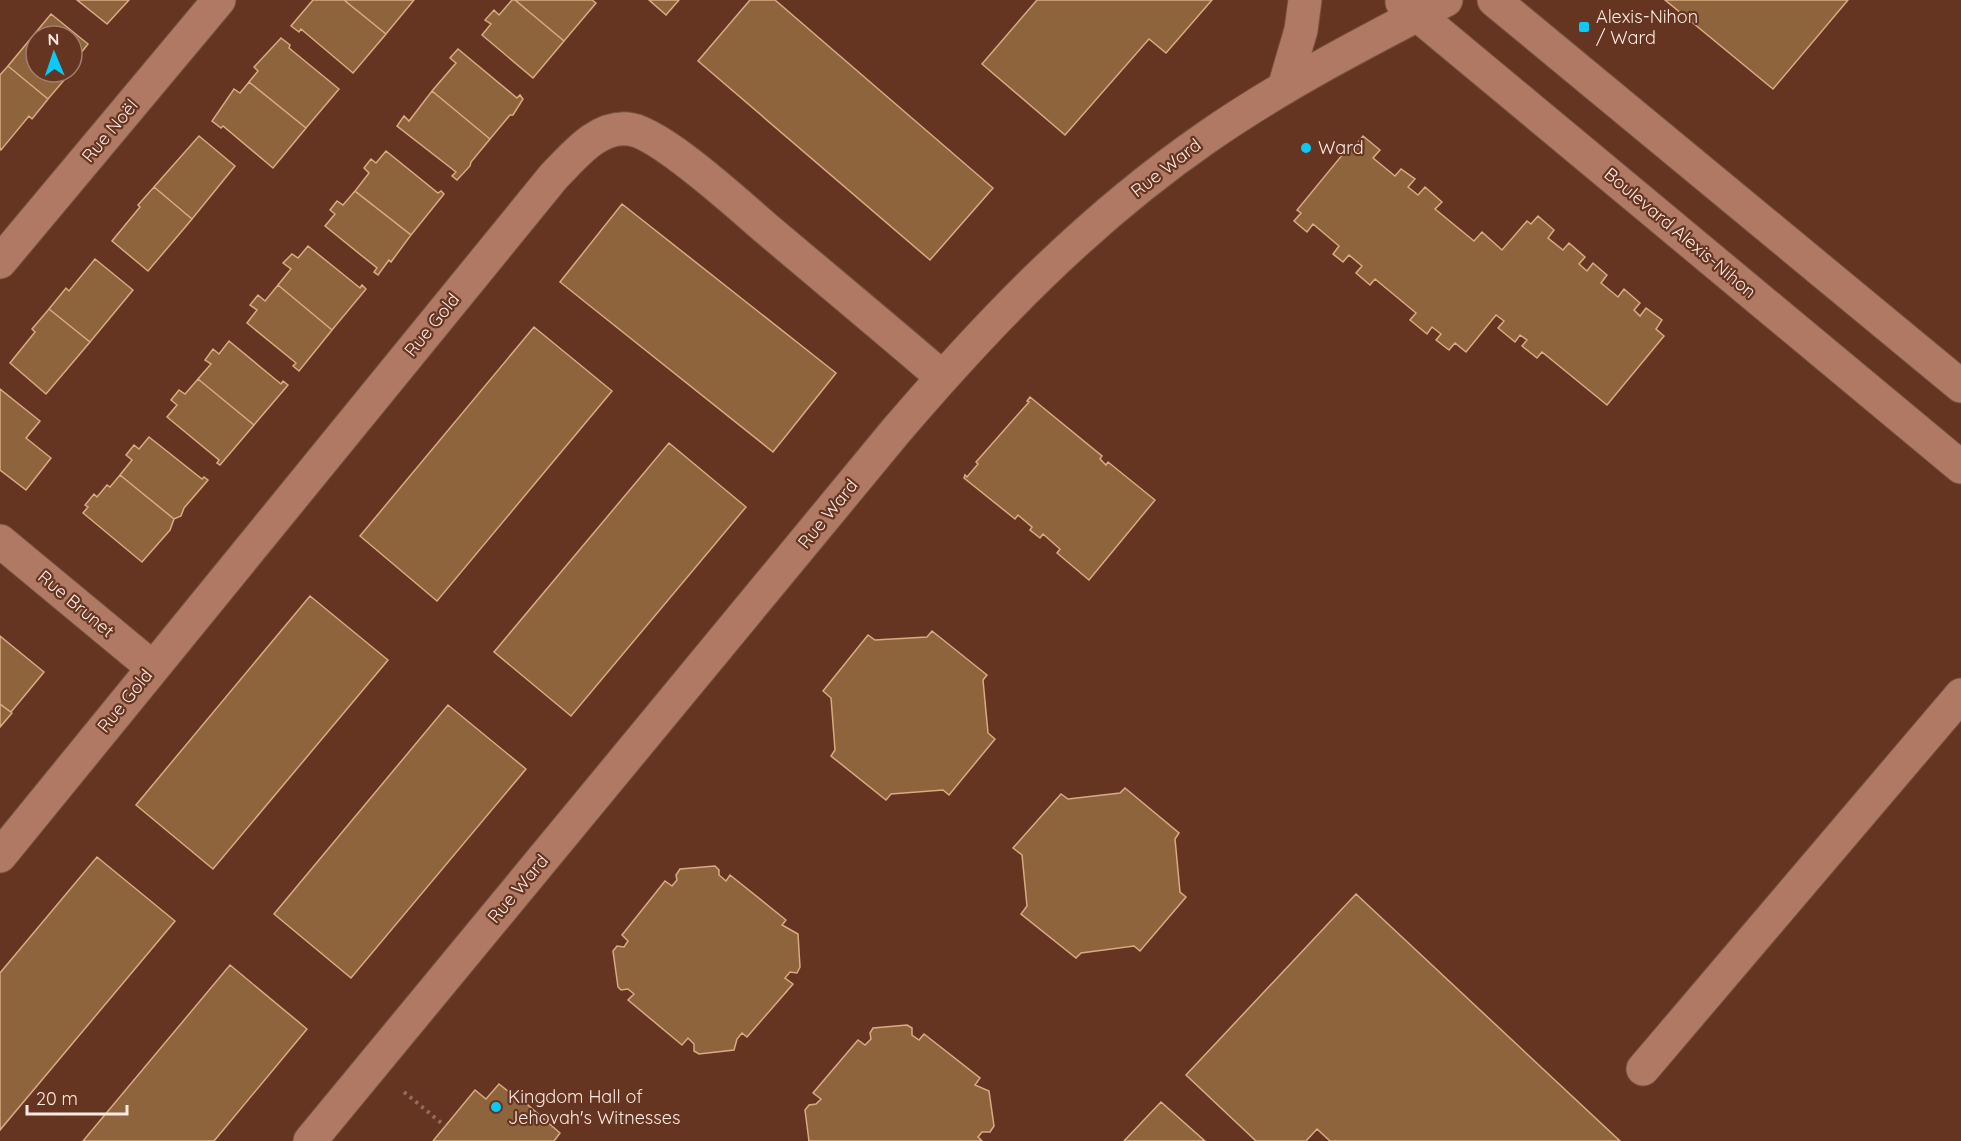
<svg xmlns="http://www.w3.org/2000/svg" width="1961" height="1141" viewBox="0 0 1961 1141" font-family="Quicksand,sans-serif">
<style>
.building{fill:#8e643d;stroke:#d9ab82;stroke-width:1.5}
.lines{fill:none;stroke-linecap:round;stroke-linejoin:round}
.minor-casing{stroke:#78513f;stroke-width:35}
.path{stroke:#946c5b;stroke-width:4;stroke-dasharray:3 4.5;stroke-linecap:butt}
.minor{stroke:#b07963;stroke-width:33}
.poi-dot{fill:#08cbf9;stroke:#663521;stroke-width:2}
.labels{text-anchor:middle;stroke-width:4.5;stroke-linejoin:round;paint-order:stroke}
.poi-label{font-size:18px;fill:#fce9e1;stroke:#663521;text-anchor:start}
.street-label{font-size:18px;fill:#fce9e1;stroke:#663521}
</style>
<rect width="100%" height="100%" fill="#663521"/>
<path class="building" d="M 77,0 L 129,0 L 107,24 Z
M 313,0 L 344,0 L 386,34 L 353,73 L 301,29 L 299,32 L 291,26 Z
M 344,0 L 414,0 L 386,34 Z
M 512,0 L 515,0 L 564,41 L 533,78 L 482,35 L 491,24 L 485,20 L 494,10 L 499,15 Z
M 515,0 L 592,0 L 596,3 L 564,41 Z
M 649,0 L 679,0 L 666,15 Z
M 750,0 L 775,0 L 993,188 L 930,260 L 698,61 Z
M 1037,0 L 1212,0 L 1166,53 L 1149,39 L 1065,135 L 982,64 Z
M 1665,0 L 1848,0 L 1773,89 Z
M 51,14 L 88,44 L 72,64 L 72,36 L 36,36 L 36,72 L 65,72 L 61,77 L 65,79 L 48,99 L 8,66 Z
M 281,38 L 290,45 L 289,48 L 339,89 L 306,128 L 249,82 L 258,71 L 254,67 Z
M 458,49 L 517,98 L 520,95 L 523,99 L 513,115 L 510,115 L 490,139 L 432,91 L 456,63 L 450,58 Z
M 8,66 L 48,99 L 32,119 L 29,116 L 1,150 L 0,148 L 0,75 Z
M 249,82 L 306,128 L 273,168 L 223,126 L 221,128 L 212,121 L 234,89 L 240,93 Z
M 432,91 L 490,139 L 471,162 L 470,166 L 457,180 L 452,176 L 456,172 L 397,126 L 404,116 L 409,121 Z
M 199,136 L 235,166 L 192,219 L 154,187 Z
M 1363,136 L 1380,150 L 1373,158 L 1395,176 L 1401,169 L 1415,179 L 1408,187 L 1418,195 L 1425,187 L 1442,202 L 1435,209 L 1474,241 L 1482,232 L 1502,250 L 1527,221 L 1531,224 L 1538,216 L 1554,230 L 1548,238 L 1563,250 L 1569,243 L 1585,257 L 1579,264 L 1587,271 L 1593,263 L 1607,275 L 1601,283 L 1618,297 L 1624,289 L 1640,303 L 1634,310 L 1640,316 L 1646,308 L 1662,320 L 1656,329 L 1664,336 L 1607,405 L 1542,352 L 1537,358 L 1522,346 L 1527,340 L 1520,335 L 1515,342 L 1498,328 L 1504,321 L 1496,315 L 1466,352 L 1455,343 L 1449,350 L 1436,340 L 1441,334 L 1432,327 L 1427,334 L 1410,320 L 1416,313 L 1375,279 L 1370,285 L 1356,273 L 1362,266 L 1349,255 L 1343,262 L 1333,254 L 1339,246 L 1313,224 L 1307,232 L 1294,221 L 1301,213 L 1297,210 L 1352,143 L 1355,146 Z
M 386,151 L 438,193 L 441,191 L 444,194 L 411,235 L 355,191 L 369,173 L 364,168 L 371,159 L 376,163 Z
M 154,187 L 192,219 L 148,271 L 112,241 L 140,207 L 138,205 Z
M 355,191 L 411,235 L 391,262 L 389,260 L 378,275 L 374,272 L 377,268 L 325,226 L 335,214 L 330,210 L 337,201 L 343,205 Z
M 622,204 L 836,373 L 773,452 L 560,282 Z
M 308,246 L 360,288 L 362,285 L 366,289 L 332,330 L 278,285 L 291,269 L 283,263 L 292,254 L 298,258 Z
M 95,259 L 133,290 L 90,342 L 49,309 L 66,288 L 69,291 Z
M 278,285 L 332,330 L 299,371 L 293,366 L 296,363 L 247,323 L 257,310 L 250,305 L 258,295 L 265,301 Z
M 49,309 L 90,342 L 46,394 L 10,363 L 35,332 L 32,329 Z
M 534,327 L 612,391 L 437,601 L 360,536 Z
M 229,341 L 281,384 L 283,381 L 288,385 L 254,425 L 198,379 L 211,364 L 205,360 L 213,349 L 219,354 Z
M 198,379 L 254,425 L 220,465 L 217,463 L 219,460 L 167,417 L 177,405 L 171,400 L 179,390 L 185,394 Z
M 0,389 L 40,421 L 26,438 L 51,458 L 26,490 L 0,470 Z
M 1030,397 L 1102,456 L 1100,459 L 1106,465 L 1108,462 L 1155,500 L 1089,580 L 1057,553 L 1060,549 L 1043,534 L 1040,538 L 1030,530 L 1032,527 L 1018,515 L 1015,519 L 964,478 L 965,475 L 967,477 L 978,464 L 976,462 L 1029,402 L 1027,401 Z
M 149,437 L 202,479 L 204,477 L 208,480 L 184,508 L 181,516 L 174,519 L 120,475 L 132,460 L 126,455 L 134,445 L 139,449 Z
M 669,443 L 746,507 L 571,716 L 494,652 Z
M 120,475 L 174,519 L 170,530 L 142,562 L 83,513 L 88,507 L 85,505 L 94,494 L 97,497 L 107,485 L 110,487 Z
M 310,596 L 388,660 L 213,869 L 136,805 Z
M 932,631 L 987,675 L 983,680 L 988,733 L 995,739 L 949,795 L 943,790 L 891,794 L 886,800 L 831,756 L 835,750 L 831,698 L 823,691 L 868,635 L 875,640 L 927,637 Z
M 0,636 L 44,672 L 11,712 L 0,704 Z
M 0,704 L 12,713 L 0,727 Z
M 448,705 L 526,769 L 351,978 L 274,914 Z
M 1125,788 L 1179,833 L 1175,839 L 1180,892 L 1186,897 L 1140,951 L 1134,946 L 1081,953 L 1076,958 L 1021,914 L 1027,906 L 1022,855 L 1013,848 L 1061,794 L 1068,799 L 1120,793 Z
M 97,857 L 175,921 L 0,1130 L 0,973 Z
M 715,866 L 719,870 L 719,875 L 726,881 L 730,875 L 786,920 L 782,925 L 798,934 L 800,967 L 797,973 L 790,972 L 785,978 L 793,984 L 747,1037 L 742,1033 L 737,1039 L 734,1050 L 699,1054 L 694,1051 L 694,1044 L 688,1038 L 682,1045 L 628,1000 L 634,994 L 628,989 L 621,990 L 618,987 L 613,951 L 617,946 L 624,947 L 628,941 L 622,935 L 665,881 L 672,886 L 677,880 L 676,875 L 680,869 Z
M 1356,894 L 1620,1141 L 1330,1141 L 1317,1129 L 1306,1141 L 1256,1141 L 1186,1075 Z
M 230,965 L 307,1029 L 214,1141 L 83,1141 Z
M 907,1025 L 912,1028 L 912,1035 L 919,1040 L 924,1034 L 980,1078 L 975,1085 L 989,1091 L 994,1126 L 990,1132 L 982,1132 L 978,1137 L 982,1141 L 809,1141 L 805,1110 L 809,1105 L 816,1104 L 821,1099 L 813,1093 L 858,1040 L 865,1045 L 871,1039 L 870,1033 L 873,1028 Z
M 499,1084 L 519,1100 L 521,1099 L 560,1133 L 554,1141 L 433,1141 L 475,1090 L 486,1099 Z
M 1161,1102 L 1205,1141 L 1124,1141 Z"/>
<g class="lines">
<g class="minor-casing">
<path id="minor" d="M 1494,0 L 1961,386
M 1402,2 L 1961,467
M 1284,88 L 1301,30 L 1305,0
M 0,262 L 219,0
M 0,541 L 152,667
M 0,856 L 554,176 C 574,156 597,126 628,129 C 659,131 741,207 768,230 C 826,279 884,327 942,377
M 1643,1069 L 1961,695
M 310,1141 L 895,432 C 989,322 1087,220 1207,137 C 1282,85 1365,42 1446,0"/>
</g>
<path class="path" d="M 404,1092 L 445,1126"/>
<use href="#minor" class="minor"/>
</g>
<g class="poi-dot">
<rect x="1578" y="21" width="12" height="12" rx="3"/>
<circle cx="1306" cy="148" r="6"/>
<circle cx="496" cy="1107" r="6"/>
</g>
<g class="labels">
<g class="poi-label">
<text x="1596" y="23">Alexis-Nihon<tspan x="1596" dy="21">/ Ward</tspan></text>
<text x="1318" y="154">Ward</text>
<text x="508" y="1103">Kingdom Hall of<tspan x="508" dy="21">Jehovah's Witnesses</tspan></text>
</g>
<g class="street-label">
<text transform="translate(110 131) rotate(-50)" y="6">Rue Noël</text>
<text transform="translate(1166 168) rotate(-38)" y="6">Rue Ward</text>
<text transform="translate(1680 233) rotate(40)" y="6">Boulevard Alexis-Nihon</text>
<text transform="translate(432 325) rotate(-51)" y="6">Rue Gold</text>
<text transform="translate(828 514) rotate(-51)" y="6">Rue Ward</text>
<text transform="translate(76 604) rotate(40)" y="6">Rue Brunet</text>
<text transform="translate(125 701) rotate(-51)" y="6">Rue Gold</text>
<text transform="translate(518 889) rotate(-50)" y="6">Rue Ward</text>
</g>
</g>
<g transform="translate(54 54) rotate(358)"><circle r="28" fill="#663521" stroke="#a27d6e" stroke-width="1.5"/>
<path d="M0-4.5L10 22L0 15L-10 22Z" fill="#08cbf9"/>
<text y="-9" font-size="16" font-weight="bold" text-anchor="middle" fill="#fce9e1">N</text>
</g>
<path d="M27 1105v9h100v-9" fill="none" stroke="#fce9e1" stroke-width="3"/>
<text x="36" y="1105" font-size="18" fill="#fce9e1" stroke="#663521" stroke-width="4.5" paint-order="stroke">20 m</text>
</svg>
